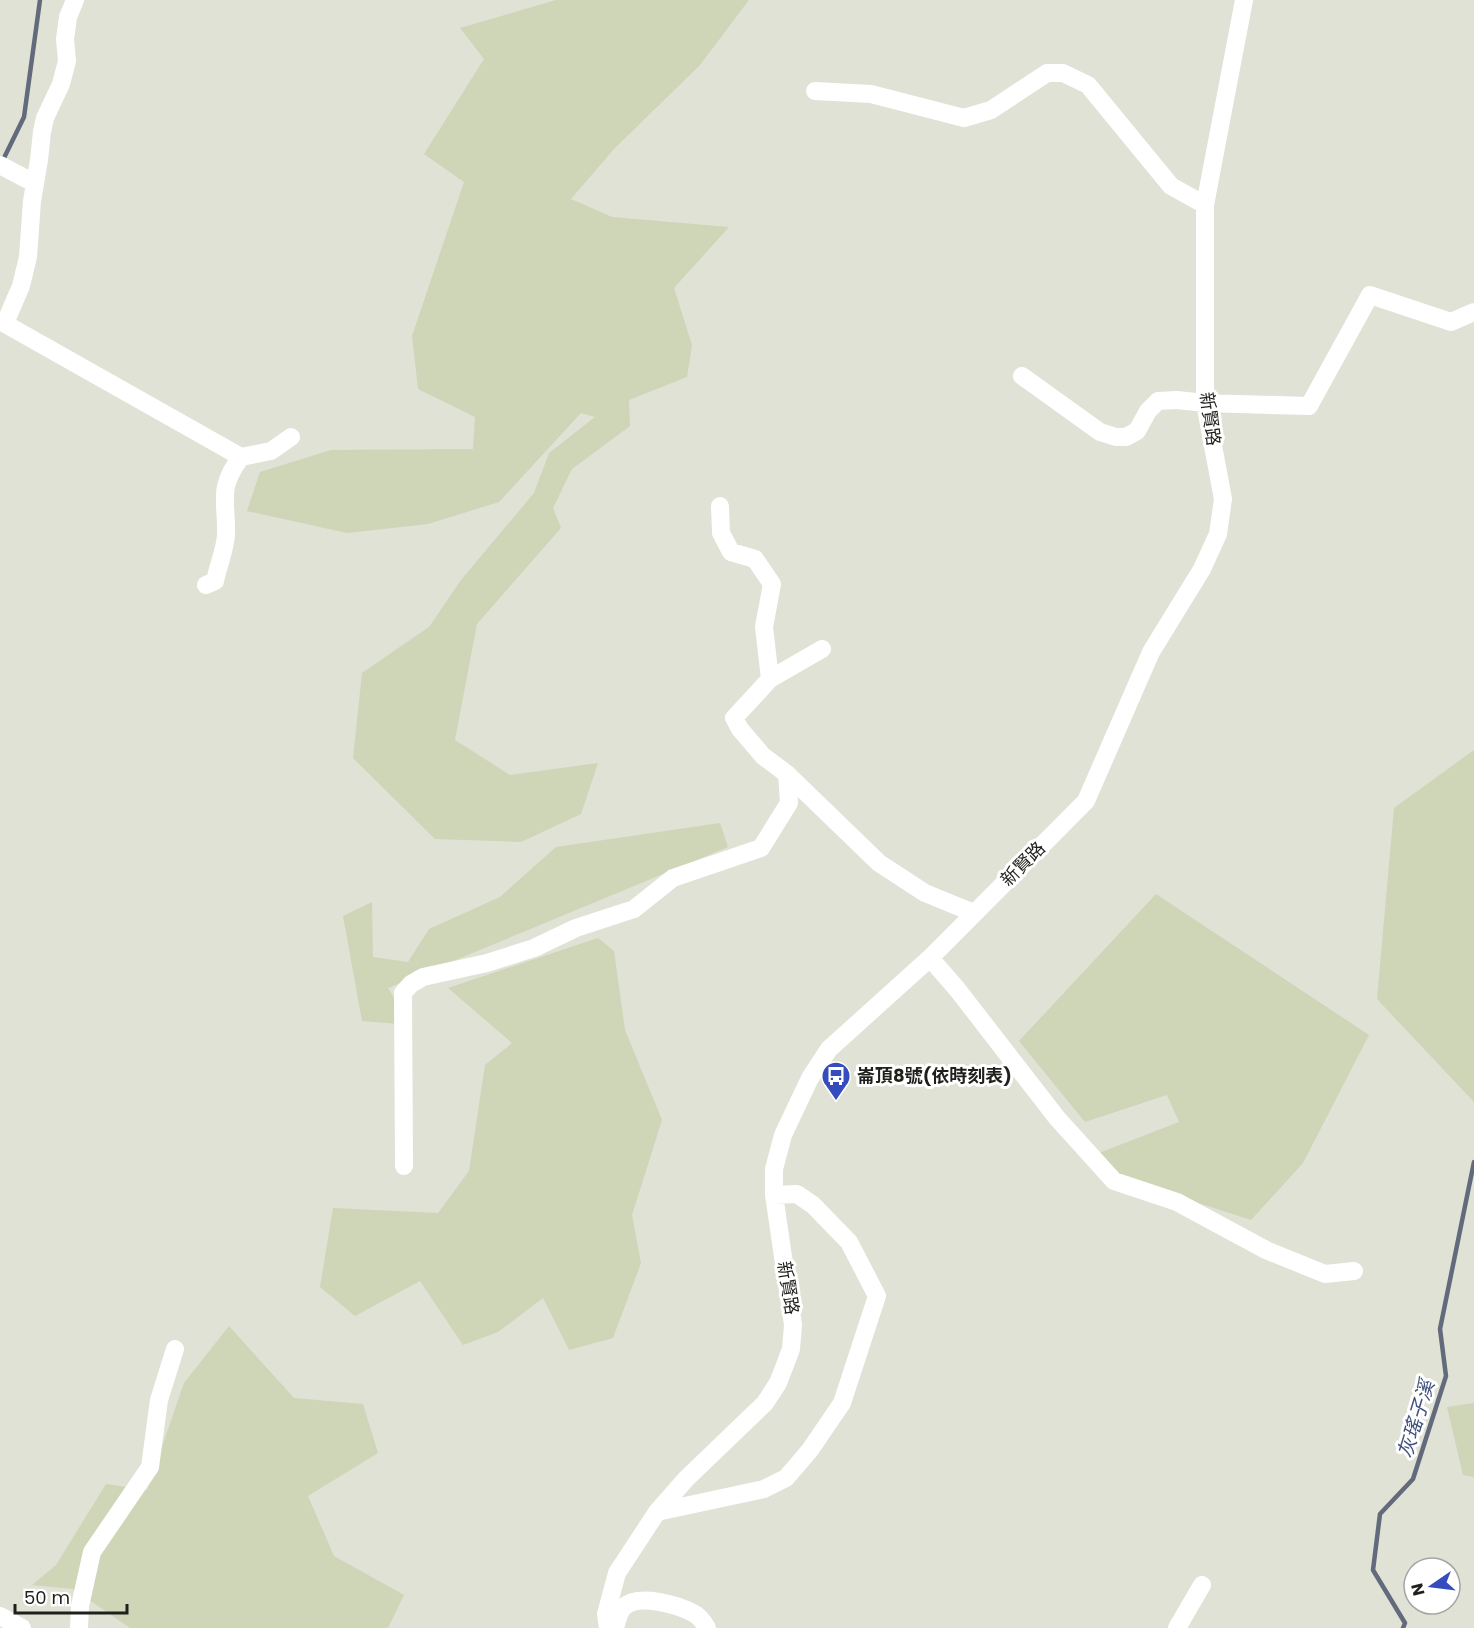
<svg xmlns="http://www.w3.org/2000/svg" width="1474" height="1628" viewBox="0 0 1474 1628" font-family="Poppins,'Noto Sans TC',sans-serif">
<style>
.green{fill:#cfd5b7}
.lines{fill:none;stroke-linecap:round;stroke-linejoin:round}
.stream{stroke:#626a7c;stroke-width:4.5}
.minor{stroke:#fff;stroke-width:18}
.labels{text-anchor:middle;stroke-width:6;stroke-linejoin:round;paint-order:stroke}
.street-label{font-size:18px;fill:#1f201b;stroke:#fff}
.poi-label{font-size:18px;font-weight:bold;fill:#1f201b;stroke:#fff;text-anchor:start}
.water-label{font-size:20px;font-style:italic;fill:#42517d;stroke:#fff}
</style>
<rect width="100%" height="100%" fill="#dfe2d5"/>
<path class="green" d="M 556,0 L 749,0 L 700,65 L 614,149 L 571,199 L 612,217 L 729,227 L 674,288 L 692,345 L 687,377 L 629,400 L 630,426 L 572,469 L 553,508 L 561,528 L 477,624 L 455,740 L 510,775 L 598,763 L 581,814 L 521,842 L 435,839 L 353,758 L 362,673 L 429,627 L 461,580 L 534,493 L 549,453 L 595,417 L 581,413 L 499,502 L 428,524 L 347,533 L 247,511 L 260,472 L 331,450 L 473,449 L 475,417 L 418,389 L 412,336 L 464,182 L 424,154 L 484,59 L 460,28 Z
M 1474,750 L 1474,1102 L 1377,999 L 1394,808 Z
M 720,823 L 728,847 L 388,988 L 411,1025 L 362,1021 L 343,916 L 372,902 L 373,957 L 408,962 L 429,929 L 500,897 L 556,847 Z
M 1156,894 L 1369,1035 L 1303,1163 L 1251,1220 L 1124,1179 L 1099,1153 L 1179,1122 L 1167,1095 L 1085,1122 L 1019,1041 Z
M 598,938 L 614,951 L 625,1030 L 662,1120 L 632,1215 L 641,1263 L 613,1338 L 569,1350 L 543,1298 L 498,1332 L 463,1345 L 420,1281 L 355,1316 L 320,1287 L 333,1208 L 438,1213 L 469,1171 L 485,1065 L 512,1043 L 448,988 Z
M 229,1326 L 294,1398 L 363,1404 L 378,1453 L 308,1496 L 334,1556 L 404,1595 L 388,1628 L 130,1628 L 73,1589 L 32,1585 L 56,1565 L 106,1484 L 147,1490 L 184,1383 Z
M 1474,1403 L 1474,1477 L 1463,1475 L 1447,1407 Z"/>
<g class="lines">
<path class="stream" d="M 2,162 L 24,117 L 40,0
M 1403,1628 L 1405,1623 L 1373,1570 L 1380,1514 L 1413,1479 L 1446,1376 L 1440,1329 L 1474,1162"/>
<path class="minor" d="M 815,91 L 871,94 L 964,118 L 991,110 L 1047,73 L 1063,73 L 1088,85 L 1171,186 L 1205,205
M 0,165 L 34,183
M 0,321 L 241,457
M 5,323 L 21,286 L 28,257 L 32,201 L 39,160 L 42,132 L 45,118 L 61,84 L 67,61 L 65,39 L 68,17 L 75,0
M 1022,376 L 1100,432 L 1116,437 L 1126,437 L 1137,431 L 1148,411 L 1158,401 L 1177,400 L 1205,403 L 1309,406 L 1370,295 L 1451,322 L 1474,312
M 720,506 L 721,533 L 731,552 L 755,559 L 772,584 L 764,627 L 770,679 L 734,718 L 740,729 L 763,756 L 787,774 L 879,863 L 925,893 L 974,913
M 206,585 L 215,581 C 218,566 225,550 226,535 C 227,500 217,489 241,457 L 271,451 L 291,437
M 770,679 L 822,649
M 930,958 L 957,989 L 1057,1118 L 1114,1181 L 1177,1202 L 1266,1250 L 1325,1274 L 1354,1271
M 404,1166 L 403,993 L 411,984 L 423,977 L 487,963 L 534,948 L 576,928 L 634,909 L 673,878 L 761,848 L 789,803 L 787,774
M 657,1512 L 764,1489 L 786,1478 L 810,1450 L 842,1403 L 877,1296 L 849,1242 L 813,1205 L 797,1194 L 774,1195
M 0,1616 L 22,1628
M 79,1628 L 80,1606 L 92,1552 L 150,1467 L 159,1400 L 175,1349
M 608,1628 L 606,1614 L 617,1573 L 657,1512 L 686,1479 L 765,1403 L 778,1383 L 785,1365 L 791,1349 L 793,1325 L 774,1195 L 774,1169 L 783,1135 L 810,1078 L 829,1049 L 930,958 L 1086,801 L 1151,652 L 1202,569 L 1218,534 L 1223,499 L 1205,403 L 1205,205 L 1244,0
M 615,1628 C 617,1621 619,1611 624,1607 C 638,1593 679,1605 695,1614 C 700,1617 704,1623 707,1628
M 1177,1628 L 1202,1585"/>
</g>
<defs>
<g id="bus-pin" transform="scale(1.5)"><path d="M0 17L-7.5 6A9.5 9.5 0 1 1 7.5 6Z" fill="#354cbe" stroke="#fff"/><path d="M-5-6H5V4H4V6H2V4H-2V6H-4V4H-5ZM-3.5-4V0h7V-4ZM-3.5 1.2v1.5H-2V1.2ZM2 1.2v1.5H3.5V1.2Z" fill="#fff"/></g>
</defs>
<g fill-rule="evenodd">
<use href="#bus-pin" x="836" y="1076"/>
</g>
<g class="labels">
<g class="street-label">
<text transform="translate(1210 419) rotate(82)" y="6">新賢路</text>
<text transform="translate(1023 864) rotate(-45)" y="6">新賢路</text>
<text transform="translate(788 1288) rotate(81)" y="6">新賢路</text>
</g>
<g class="poi-label">
<text x="857" y="1082">崙頂8號(依時刻表)</text>
</g>
<g class="water-label">
<text transform="translate(1416 1419) rotate(-73)" y="7">灰瑤子溪</text>
</g>
</g>
<g transform="translate(1432 1586) rotate(256)"><circle r="28" fill="#ffffff" stroke="#a5a6a4" stroke-width="1.5"/>
<path d="M0-4.5L10 22L0 15L-10 22Z" fill="#354cbe"/>
<text y="-9" font-size="16" font-weight="bold" text-anchor="middle" fill="#1f201b">N</text>
</g>
<path d="M15 1604v9h112v-9" fill="none" stroke="#1f201b" stroke-width="3"/>
<text x="24" y="1604" font-size="18" fill="#1f201b" stroke="#ffffff" stroke-width="4.5" paint-order="stroke">50 m</text>
</svg>
